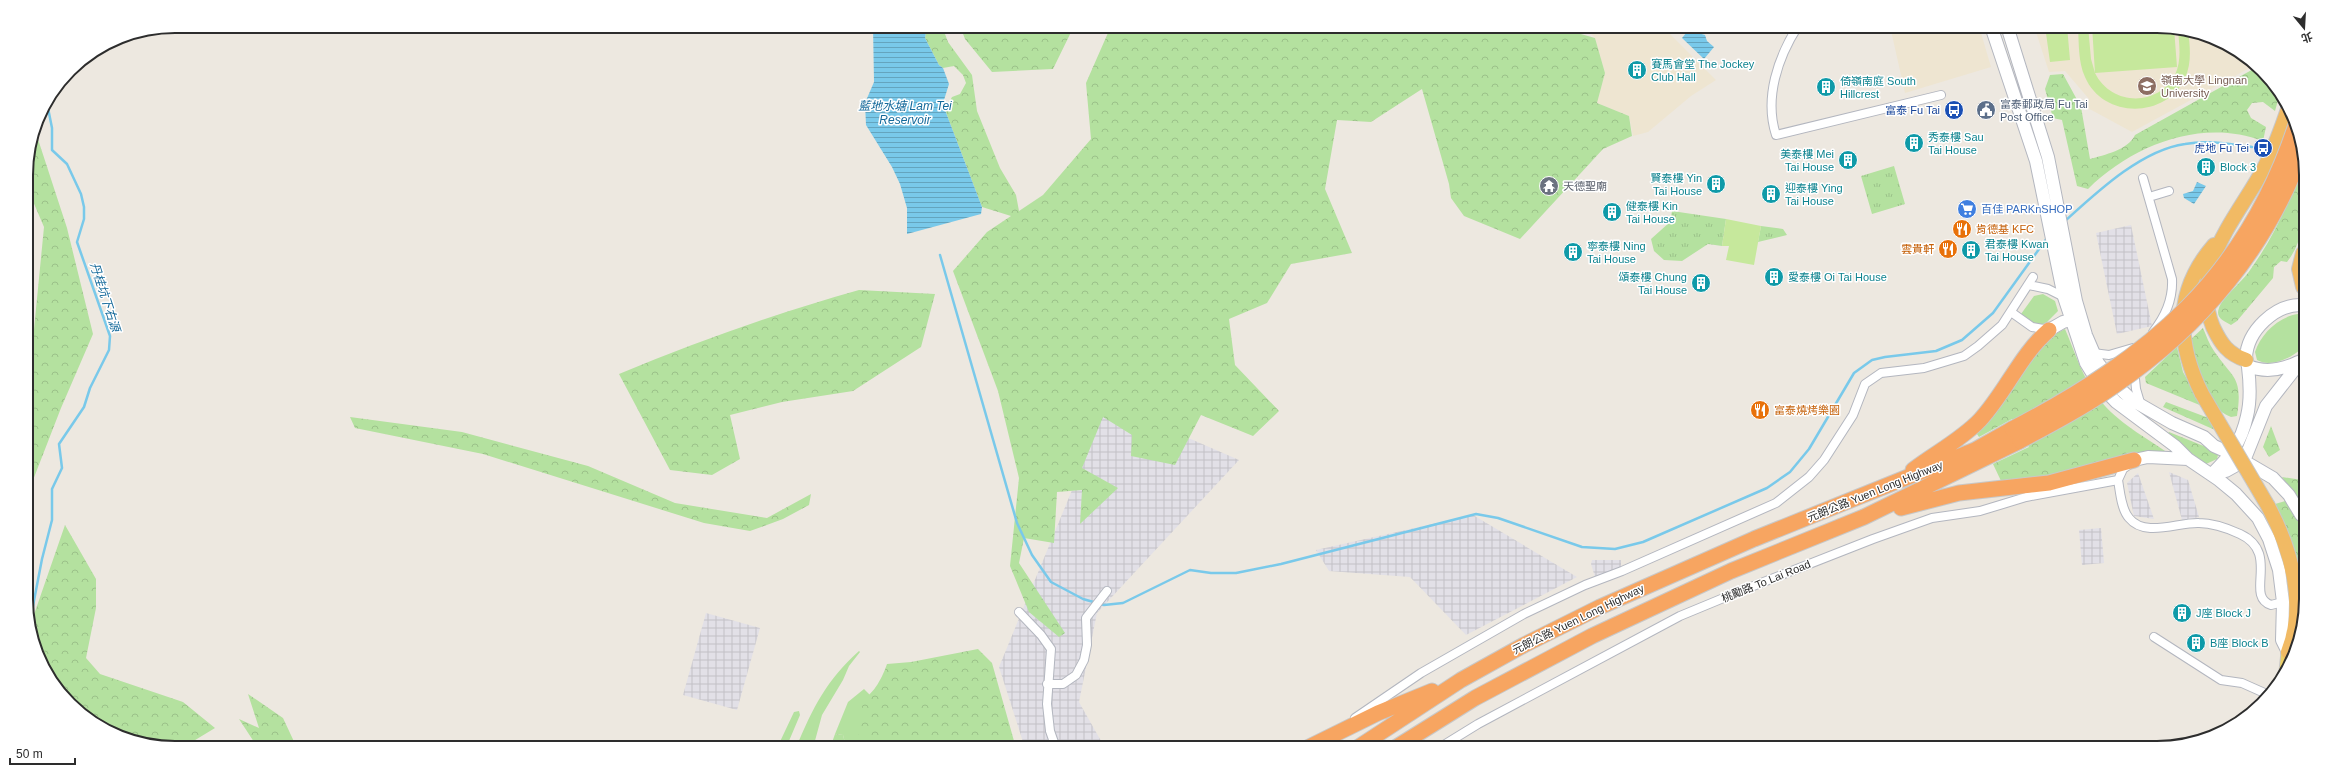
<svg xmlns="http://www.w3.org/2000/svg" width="2332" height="774" viewBox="0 0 2332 774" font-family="Helvetica,'Noto Sans TC',sans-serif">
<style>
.industrial{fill:url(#industrial-grid)}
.education{fill:#eee5d1}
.grass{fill:#b4e19f}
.forest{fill:url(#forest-crowns)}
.park{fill:url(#park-tufts)}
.pitch{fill:#c6e89c}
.water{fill:url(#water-rules)}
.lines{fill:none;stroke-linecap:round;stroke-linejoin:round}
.stream{stroke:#79c9ea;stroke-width:2.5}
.minor-casing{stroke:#b3b6bf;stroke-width:10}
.secondary-casing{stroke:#b3b6bf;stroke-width:14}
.primary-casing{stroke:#c8c8c8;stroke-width:15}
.trunk-casing{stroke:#c8c8c8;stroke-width:16}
.motorway-casing{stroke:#c8c8c8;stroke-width:17}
.minor{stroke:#fff;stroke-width:8}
.secondary{stroke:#fff;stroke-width:12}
.primary{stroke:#ebcf68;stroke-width:13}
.trunk{stroke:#f1ba64;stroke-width:14}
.motorway{stroke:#f7a561;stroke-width:15}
.trunk-bridge-casing{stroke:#c8c8c8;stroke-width:16;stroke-linecap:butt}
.motorway-bridge-casing{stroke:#c8c8c8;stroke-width:17;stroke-linecap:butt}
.trunk-bridge{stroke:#f1ba64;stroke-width:14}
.motorway-bridge{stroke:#f7a561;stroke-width:15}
.labels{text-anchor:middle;stroke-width:3;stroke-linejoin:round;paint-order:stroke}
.culture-label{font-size:11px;fill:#0d838f;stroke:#fff;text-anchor:start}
.education-label{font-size:11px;fill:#785e54;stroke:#fff;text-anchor:start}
.service-label{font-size:11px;fill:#4e5e75;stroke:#fff;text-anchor:start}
.transit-label{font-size:11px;fill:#164399;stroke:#fff;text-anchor:end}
.worship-label{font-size:11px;fill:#5b616d;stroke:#fff;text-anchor:start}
.shop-label{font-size:11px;fill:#366cbe;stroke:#fff;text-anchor:start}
.food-label{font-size:11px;fill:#c56008;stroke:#fff;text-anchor:start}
.street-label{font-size:11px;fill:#2d2d2d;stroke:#fff}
.water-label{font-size:12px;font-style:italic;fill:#14699a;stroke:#fff}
.rim{fill:none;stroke:#2d2d2d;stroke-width:2}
</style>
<defs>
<pattern id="industrial-grid" width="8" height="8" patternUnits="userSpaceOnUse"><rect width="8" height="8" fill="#e2e0e7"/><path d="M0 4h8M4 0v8" fill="none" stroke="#c2c0c6"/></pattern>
<pattern id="forest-crowns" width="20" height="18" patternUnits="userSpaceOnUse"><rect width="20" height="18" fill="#b4e19f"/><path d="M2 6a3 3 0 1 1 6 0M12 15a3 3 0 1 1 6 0" fill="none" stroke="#9bc189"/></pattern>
<pattern id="park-tufts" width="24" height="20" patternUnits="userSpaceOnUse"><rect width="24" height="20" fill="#b4e19f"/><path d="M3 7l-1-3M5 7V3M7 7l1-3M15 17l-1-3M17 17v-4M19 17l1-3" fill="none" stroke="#9bc189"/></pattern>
<pattern id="water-rules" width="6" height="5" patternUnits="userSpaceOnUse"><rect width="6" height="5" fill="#79c9ea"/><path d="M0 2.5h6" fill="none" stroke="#64a4be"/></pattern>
</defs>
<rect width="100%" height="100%" fill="#ede8e0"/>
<path class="industrial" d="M 2131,225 L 2152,326 L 2117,334 L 2096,233 Z
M 1108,403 L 1239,460 L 1097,613 L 1079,702 L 1105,748 L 1025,748 L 999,667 Z
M 2169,472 L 2188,480 L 2199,517 L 2182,520 Z
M 2138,473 L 2154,519 L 2134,516 L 2127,483 Z
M 1473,515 L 1577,577 L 1466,635 L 1410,577 L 1329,571 L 1316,550 Z
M 2101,528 L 2104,563 L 2082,565 L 2079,530 Z
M 1592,560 L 1621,560 L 1621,569 L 1595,577 L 1591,564 Z
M 706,613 L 760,628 L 737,710 L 683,695 Z"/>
<path class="education" d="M 1583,26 L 1662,26 L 1716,80 L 1691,96 L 1648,132 L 1633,136 L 1629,116 L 1597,103 L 1605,73 L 1595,38 Z
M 1890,26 L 1979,26 L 1991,67 L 1905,93 Z
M 2034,26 L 2157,26 L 2196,31 L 2225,43 L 2255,65 L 2132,132 L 2084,106 L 2089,99 L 2065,71 L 2049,72 Z"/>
<path class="grass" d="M 2043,294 L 2055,301 L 2058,311 L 2045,324 C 2035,324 2028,323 2021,314 L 2034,296 Z
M 2298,314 L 2302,314 L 2302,348 C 2292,358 2271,368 2257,360 L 2255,352 C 2261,334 2278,317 2298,314 Z
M 859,651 L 860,652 L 849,666 L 843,680 L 822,715 L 813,748 L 796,748 C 813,707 826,681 859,651 Z
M 864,689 L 870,695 L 857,748 L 839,748 L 845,743 L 843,735 L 835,734 L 848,702 Z
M 799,711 L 800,715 L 786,748 L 777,748 L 794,712 Z"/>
<path class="forest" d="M 927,26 L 942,26 L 948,42 L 972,75 L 977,111 L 1000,168 L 1016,195 L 1019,211 L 1043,195 L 1091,139 L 1086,83 L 1111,26 L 1552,26 L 1595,38 L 1605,73 L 1597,103 L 1629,116 L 1632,136 L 1603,149 L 1520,239 L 1464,216 L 1451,198 L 1449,184 L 1422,89 L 1371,122 L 1337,120 L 1325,189 L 1352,253 L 1291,264 L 1267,303 L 1229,319 L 1235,365 L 1279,411 L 1253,436 L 1201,415 L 1175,465 L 1131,456 L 1132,435 L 1103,417 L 1082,468 L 1118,488 L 1080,524 L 1082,490 L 1057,492 L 1054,543 L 1024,538 L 1019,563 L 1065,633 L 1059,637 L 1029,612 L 1010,566 L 1019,478 L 998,391 L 953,271 L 987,232 L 1011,216 L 982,207 L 945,110 L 952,97 L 960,94 L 966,83 L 963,75 L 954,66 L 943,68 L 939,65 L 925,38 Z
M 960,26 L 1074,26 L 1053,69 L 992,72 L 965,39 Z
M 2257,67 L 2269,76 L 2280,93 L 2275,111 L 2263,102 L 2252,103 L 2247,110 L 2251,118 L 2266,127 L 2263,141 C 2201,118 2133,145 2088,189 L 2077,186 L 2062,120 L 2053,118 L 2045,89 L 2050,75 L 2063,74 L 2081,107 L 2090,159 C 2104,155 2128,150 2135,135 Z
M 35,130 L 67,228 L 93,334 L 61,408 L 28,493 L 28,432 L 31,428 L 31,360 L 44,227 L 26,185 L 26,165 Z
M 2303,166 C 2303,200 2309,234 2287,262 L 2281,261 L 2274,267 L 2273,278 L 2237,321 L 2231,325 C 2224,321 2215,318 2219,308 C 2221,300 2242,281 2248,273 C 2272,240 2289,204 2303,166 Z
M 859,290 L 935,294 L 921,347 L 853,391 L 782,402 L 730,415 L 740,459 L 712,475 L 670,470 L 619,374 C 698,341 777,313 859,290 Z
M 2203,328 C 2206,335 2209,344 2214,351 C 2233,379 2243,376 2237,416 L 2231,417 C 2204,407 2197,367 2189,341 Z
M 2065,329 C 2075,352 2083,380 2100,400 C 2117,422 2145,437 2168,453 L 2064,475 L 2002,483 L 1993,464 L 2029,447 L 2012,419 L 1979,437 L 1975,431 L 2042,345 L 2055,334 Z
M 2177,347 L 2183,372 L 2202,406 L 2146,383 L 2145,377 Z
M 2166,402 L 2230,426 L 2219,430 L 2215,430 L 2163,407 Z
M 350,417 L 462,432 L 588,466 L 675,503 L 767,518 L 811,494 L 809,505 L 783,519 L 750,531 L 704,523 L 483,454 L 355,428 Z
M 2271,426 L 2280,450 L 2269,457 L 2263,447 Z
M 2169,432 L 2216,451 L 2218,455 L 2217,459 L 2206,464 L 2167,435 Z
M 2282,477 L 2302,480 L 2302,504 Z
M 2289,500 L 2301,527 L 2301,608 L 2290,538 L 2275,504 Z
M 65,525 L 96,579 L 96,608 L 86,658 L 100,674 L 183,702 L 215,728 L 182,748 L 136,743 L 92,723 L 63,698 L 41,665 L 29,629 Z
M 978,649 L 992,663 L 1016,748 L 857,748 L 863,699 C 874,694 883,676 887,664 L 911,662 Z
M 248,694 L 283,718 L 297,748 L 258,748 L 239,719 L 259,728 Z
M 835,734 L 843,735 L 845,743 L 839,748 L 830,748 Z"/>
<path class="park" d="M 1894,166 L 1905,204 L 1872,214 L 1861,176 Z
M 1672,211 L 1726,219 L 1722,246 L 1708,244 L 1682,261 L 1664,260 L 1654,251 L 1651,239 L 1670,222 Z
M 1761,226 L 1783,229 L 1787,235 L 1758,242 Z"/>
<path class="pitch" d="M 2045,26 L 2067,26 L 2070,60 L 2050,62 Z
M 2078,26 L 2088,26 L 2091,59 L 2095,73 L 2092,26 L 2157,26 L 2174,28 L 2177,67 L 2095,73 C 2111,106 2158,107 2175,75 C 2182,60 2179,44 2178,29 L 2188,30 C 2190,46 2192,63 2185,78 C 2166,119 2103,119 2085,77 C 2078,62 2079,43 2078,26 Z
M 1726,219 L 1761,226 L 1754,265 L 1726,260 L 1729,246 L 1722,246 Z"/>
<path class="water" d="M 873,26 L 927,26 L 925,38 L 939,65 L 943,68 L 949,84 L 944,100 L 945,110 L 982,207 L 981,214 L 907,234 L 907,208 L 900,184 L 892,167 L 866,125 L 865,103 L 874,82 Z
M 1691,27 L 1695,28 L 1698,33 L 1705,35 L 1707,41 L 1714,47 L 1704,59 L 1682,38 Z
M 2197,182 L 2206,186 L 2194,204 L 2184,198 L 2183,194 L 2193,191 Z"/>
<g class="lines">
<path class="stream" d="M 2064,222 C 2096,193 2141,150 2185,144 C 2208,140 2230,144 2252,147
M 940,255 L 1017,523 L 1032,555 L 1051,582 L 1083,599 L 1104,605 L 1123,603 L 1190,570 L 1211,573 L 1236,573 L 1281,564 L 1476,514 L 1498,518 L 1582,547 L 1615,549 L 1643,542 L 1767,488 L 1790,472 L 1809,449 L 1854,373 L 1872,360 L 1885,357 L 1936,351 L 1962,340 L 1993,313 L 2047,238
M 32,611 L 42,559 L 52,520 L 52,489 L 62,468 L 59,444 L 84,407 L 90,388 L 109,350 L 110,336 L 77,242 L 84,219 L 84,207 L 81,194 L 67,164 L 52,150 L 52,128 L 47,103"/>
<g class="minor-casing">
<path id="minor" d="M 1798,26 C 1778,57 1764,98 1776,135 L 1941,95
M 2143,178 L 2172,279 C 2173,298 2165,317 2153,332
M 2149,197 L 2169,191
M 2029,285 L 2048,289 L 2064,297
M 2011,312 L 2032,327 L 2049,330
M 2093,353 L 2109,355 L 2133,348
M 2134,369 L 2136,389 L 2141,406
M 2130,464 L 2123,469 L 2118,480 C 2120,491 2121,509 2129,518 C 2145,538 2178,522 2199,523 C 2213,523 2227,528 2240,534 C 2281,553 2244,596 2271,605 L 2283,602
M 1019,612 L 1041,635 L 1051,649 L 1047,704 L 1050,731 L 1056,748
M 2154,637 L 2221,680 L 2242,683 L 2269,695
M 1047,684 L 1063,684 L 1076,675 L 1084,660 L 1087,645 L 1086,618 L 1107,591
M 1355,718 L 1421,673 L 1524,614 L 1585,585 L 1622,571 L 1776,503 L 1809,477 L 1824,460 L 1853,415 L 1865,384 L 1881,373 L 1924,368 L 1964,356 L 1978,346 L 2002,325 L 2033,277
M 1439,748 L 1478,724 L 1680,616 L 1738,592 L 1873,539 L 1932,518 L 1980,511 L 2026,497 L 2118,480"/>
</g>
<g class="secondary-casing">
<path id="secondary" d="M 1991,26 L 2036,161 L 2064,297 L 2086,363 L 2099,384 L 2116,402 L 2175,446 L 2188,459 L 2219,480 L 2236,494 L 2258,518 L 2269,539 L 2279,570 L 2283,602 L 2282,640 L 2288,652
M 2007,26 L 2048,157 L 2076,301 L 2086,335 L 2098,363 L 2113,382 L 2132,400 L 2172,423 L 2204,437 L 2214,446 L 2232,454 L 2273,478 L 2289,495 L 2301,515
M 2049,330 L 2063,322 L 2077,318
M 2248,366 C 2265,373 2282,370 2298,362
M 2134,460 L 2148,457 L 2188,459
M 2212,474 C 2231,455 2241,443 2247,416 C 2251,400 2250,383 2248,367 C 2248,364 2246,362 2246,358 C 2247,331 2275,304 2302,305
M 2212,474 L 2226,471 L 2244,461 L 2266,406 L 2302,360"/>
</g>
<g class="primary-casing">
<path id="primary" d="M 2286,671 L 2288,652"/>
</g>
<g class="trunk-casing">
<path id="trunk" d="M 2303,287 L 2299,269 L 2303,253
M 2246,360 C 2228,354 2221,344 2213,327 C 2188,268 2238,217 2264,168 C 2274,149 2282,127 2289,106
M 2202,394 C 2176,342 2174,291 2214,245
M 2268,506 C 2291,549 2307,604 2288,652"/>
</g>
<g class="motorway-casing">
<path id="motorway" d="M 1913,470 C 1935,453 1961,440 1980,420 C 2006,392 2020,355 2049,330
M 1901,508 L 1959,493 L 2049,483 L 2134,460
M 1307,748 L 1378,713 L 1432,691
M 1357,748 L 1461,680 L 1524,645 L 1600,607 L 1754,539 L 1975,450 L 2012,429
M 1395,748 L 1475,698 L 1592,636 L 1731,571 L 1864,517 L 2020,441"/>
</g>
<use href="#minor" class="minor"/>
<use href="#secondary" class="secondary"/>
<use href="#primary" class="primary"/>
<use href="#trunk" class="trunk"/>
<use href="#motorway" class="motorway"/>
<g class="trunk-bridge-casing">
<path id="trunk-bridge" d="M 2202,394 L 2268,506"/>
</g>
<g class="motorway-bridge-casing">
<path id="motorway-bridge" d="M 2012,429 C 2151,356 2245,279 2296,125
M 2020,441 C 2052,424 2084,407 2114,386 C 2200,328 2269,246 2303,148"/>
</g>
<use href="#trunk-bridge" class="trunk-bridge"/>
<use href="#motorway-bridge" class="motorway-bridge"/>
</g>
<defs>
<g id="building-disc" transform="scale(1)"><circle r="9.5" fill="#0f9aa8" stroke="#fff"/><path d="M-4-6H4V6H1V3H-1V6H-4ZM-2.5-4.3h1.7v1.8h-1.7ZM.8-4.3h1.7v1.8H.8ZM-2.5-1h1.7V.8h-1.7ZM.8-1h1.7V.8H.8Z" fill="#fff"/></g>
<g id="university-disc" transform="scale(1)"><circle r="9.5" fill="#8d6e63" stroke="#fff"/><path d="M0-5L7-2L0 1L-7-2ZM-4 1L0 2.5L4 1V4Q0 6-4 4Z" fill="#fff"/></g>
<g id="bus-disc" transform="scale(1)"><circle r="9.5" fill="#1a4fb4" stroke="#fff"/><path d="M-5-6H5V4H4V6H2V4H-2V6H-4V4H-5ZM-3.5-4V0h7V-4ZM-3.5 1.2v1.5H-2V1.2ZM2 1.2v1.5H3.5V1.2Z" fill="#fff"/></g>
<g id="civic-disc" transform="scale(1)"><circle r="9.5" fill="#5c6f8a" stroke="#fff"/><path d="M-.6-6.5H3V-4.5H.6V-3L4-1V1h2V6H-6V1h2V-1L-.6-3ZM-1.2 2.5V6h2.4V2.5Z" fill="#fff"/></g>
<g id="temple-disc" transform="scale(1)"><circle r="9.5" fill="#6b7280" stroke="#fff"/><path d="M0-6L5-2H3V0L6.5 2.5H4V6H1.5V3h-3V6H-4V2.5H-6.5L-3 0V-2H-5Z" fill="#fff"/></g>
<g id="supermarket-disc" transform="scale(1)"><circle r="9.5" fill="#3f7fe0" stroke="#fff"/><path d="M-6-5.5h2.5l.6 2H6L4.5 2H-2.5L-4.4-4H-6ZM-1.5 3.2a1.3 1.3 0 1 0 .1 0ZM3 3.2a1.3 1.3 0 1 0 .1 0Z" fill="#fff"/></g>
<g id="restaurant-disc" transform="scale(1)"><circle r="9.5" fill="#e8710a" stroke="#fff"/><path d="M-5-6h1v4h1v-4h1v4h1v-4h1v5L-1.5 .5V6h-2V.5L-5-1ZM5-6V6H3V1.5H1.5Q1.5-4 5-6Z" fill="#fff"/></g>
</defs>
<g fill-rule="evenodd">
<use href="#building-disc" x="1637" y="70"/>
<use href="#university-disc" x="2147" y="86"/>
<use href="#building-disc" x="1826" y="87"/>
<use href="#bus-disc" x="1954" y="110"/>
<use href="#civic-disc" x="1986" y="110"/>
<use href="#building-disc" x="1914" y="143"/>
<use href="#bus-disc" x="2263" y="148"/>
<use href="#building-disc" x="1848" y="160"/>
<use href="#building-disc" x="2206" y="167"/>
<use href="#building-disc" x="1716" y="184"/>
<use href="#temple-disc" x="1549" y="186"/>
<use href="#building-disc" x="1771" y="194"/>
<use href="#supermarket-disc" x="1967" y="209"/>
<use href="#building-disc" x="1612" y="212"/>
<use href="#restaurant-disc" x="1962" y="229"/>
<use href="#restaurant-disc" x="1948" y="249"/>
<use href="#building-disc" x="1971" y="250"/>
<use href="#building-disc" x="1573" y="252"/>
<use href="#building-disc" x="1774" y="277"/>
<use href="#building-disc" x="1701" y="283"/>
<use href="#restaurant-disc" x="1760" y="410"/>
<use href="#building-disc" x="2182" y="613"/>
<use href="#building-disc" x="2196" y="643"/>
</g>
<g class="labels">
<g class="culture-label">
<text x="1651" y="68">賽馬會堂 The Jockey<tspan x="1651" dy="13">Club Hall</tspan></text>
<text x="1840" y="85">倚嶺南庭 South<tspan x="1840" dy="13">Hillcrest</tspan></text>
<text x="1928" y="141">秀泰樓 Sau<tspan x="1928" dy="13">Tai House</tspan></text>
<text x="1834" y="158" text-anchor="end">美泰樓 Mei<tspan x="1834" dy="13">Tai House</tspan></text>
<text x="2220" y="171">Block 3</text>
<text x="1702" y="182" text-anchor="end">賢泰樓 Yin<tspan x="1702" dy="13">Tai House</tspan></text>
<text x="1785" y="192">迎泰樓 Ying<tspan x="1785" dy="13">Tai House</tspan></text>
<text x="1626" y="210">健泰樓 Kin<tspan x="1626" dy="13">Tai House</tspan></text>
<text x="1985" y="248">君泰樓 Kwan<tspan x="1985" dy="13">Tai House</tspan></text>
<text x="1587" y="250">寧泰樓 Ning<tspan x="1587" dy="13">Tai House</tspan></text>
<text x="1687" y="281" text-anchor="end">頌泰樓 Chung<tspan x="1687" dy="13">Tai House</tspan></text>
<text x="1788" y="281">愛泰樓 Oi Tai House</text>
<text x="2196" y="617">J座 Block J</text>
<text x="2210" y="647">B座 Block B</text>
</g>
<g class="education-label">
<text x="2161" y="84">嶺南大學 Lingnan<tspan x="2161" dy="13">University</tspan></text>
</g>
<g class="service-label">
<text x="2000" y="108">富泰郵政局 Fu Tai<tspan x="2000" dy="13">Post Office</tspan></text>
</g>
<g class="transit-label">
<text x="1940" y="114">富泰 Fu Tai</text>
<text x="2249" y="152">虎地 Fu Tei</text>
</g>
<g class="worship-label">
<text x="1563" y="190">天德聖廟</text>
</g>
<g class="shop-label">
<text x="1981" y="213">百佳 PARKnSHOP</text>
</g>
<g class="food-label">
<text x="1976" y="233">肯德基 KFC</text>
<text x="1934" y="253" text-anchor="end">雲貴軒</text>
<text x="1774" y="414">富泰燒烤樂園</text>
</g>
<g class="street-label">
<text transform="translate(1875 491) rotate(-22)" y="4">元朗公路 Yuen Long Highway</text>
<text transform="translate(1766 581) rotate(-22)" y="4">桃勵路 To Lai Road</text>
<text transform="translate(1578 619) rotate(-26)" y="4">元朗公路 Yuen Long Highway</text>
</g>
<g class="water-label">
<text x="905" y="110">藍地水塘 Lam Tei<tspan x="905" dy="14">Reservoir</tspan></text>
<text transform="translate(105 297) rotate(72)" y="4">丹桂坑下右源</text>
</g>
</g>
<path d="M0 0H2332V774H0ZM175 33H2157A142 142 0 0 1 2299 175V599A142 142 0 0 1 2157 741H175A142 142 0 0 1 33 599V175A142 142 0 0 1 175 33Z" fill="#fff" fill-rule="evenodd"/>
<path class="rim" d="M175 33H2157A142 142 0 0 1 2299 175V599A142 142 0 0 1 2157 741H175A142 142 0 0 1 33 599V175A142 142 0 0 1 175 33Z"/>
<g transform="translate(2304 28) rotate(162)" stroke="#ffffff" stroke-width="3" paint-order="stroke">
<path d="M0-3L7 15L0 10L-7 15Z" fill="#2d2d2d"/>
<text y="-6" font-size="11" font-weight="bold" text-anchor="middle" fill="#2d2d2d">北</text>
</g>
<path d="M10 758v6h65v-6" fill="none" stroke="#2d2d2d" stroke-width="2"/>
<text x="16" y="758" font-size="12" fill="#2d2d2d" stroke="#ffffff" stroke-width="3" paint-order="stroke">50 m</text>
</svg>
